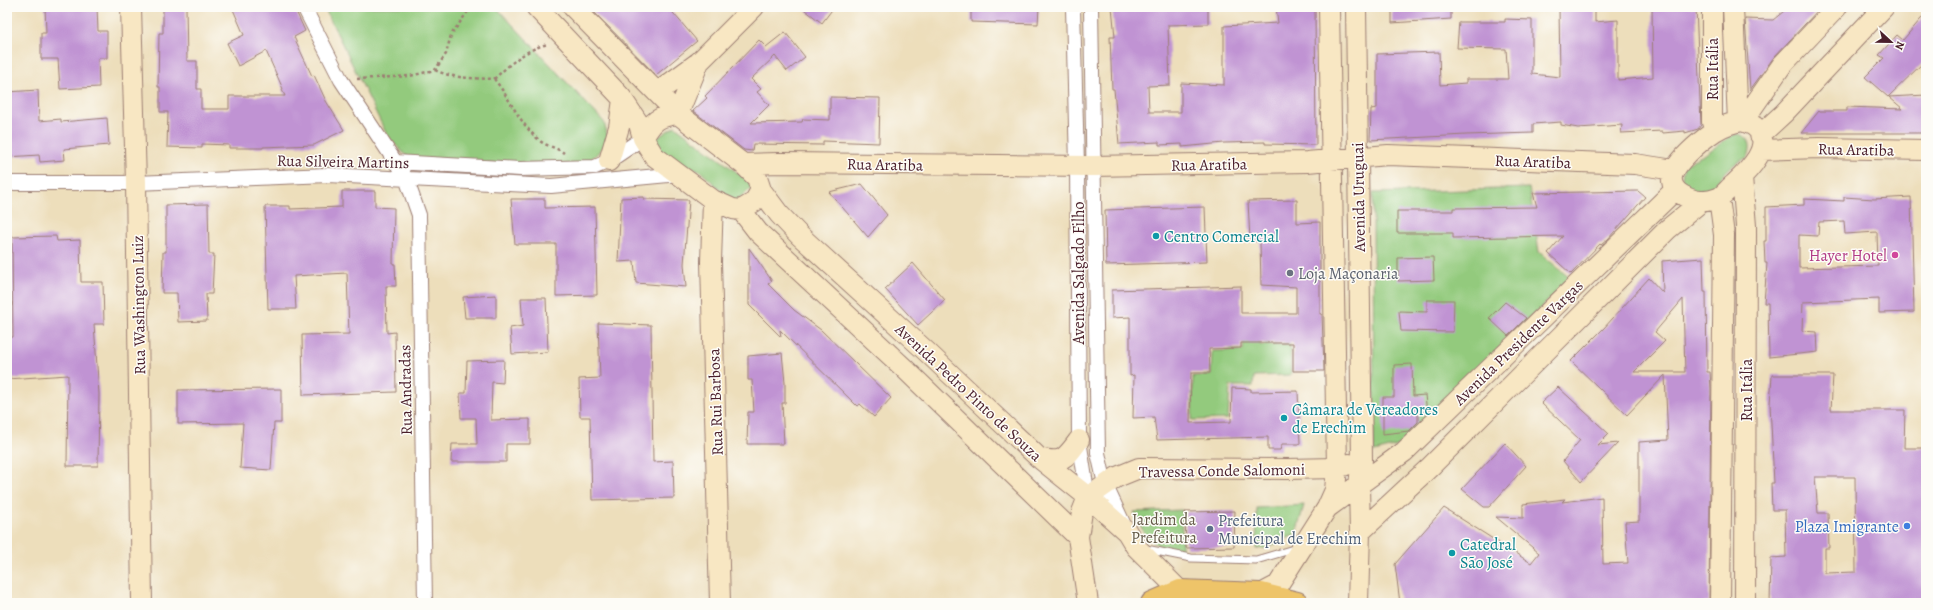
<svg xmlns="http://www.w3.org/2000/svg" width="1933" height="610" viewBox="0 0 1933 610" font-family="Alegreya,serif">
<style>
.green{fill:#93ca7d;stroke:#6e7454}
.building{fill:#c093d3;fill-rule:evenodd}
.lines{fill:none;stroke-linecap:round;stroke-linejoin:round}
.lane-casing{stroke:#9c7e73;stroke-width:9}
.street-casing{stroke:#9c7e73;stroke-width:16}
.secondary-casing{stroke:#9c7e73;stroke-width:22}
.primary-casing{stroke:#9c7e73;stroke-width:24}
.path{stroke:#9c7e73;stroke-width:2.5;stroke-dasharray:3 3;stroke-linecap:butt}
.lane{stroke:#fff;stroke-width:7}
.street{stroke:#fff;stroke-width:14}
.secondary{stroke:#f8e7c3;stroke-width:20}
.primary{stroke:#eec469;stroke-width:22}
.culture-dot{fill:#0f9aa8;stroke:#fdfcf7;stroke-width:1.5}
.hotel-dot{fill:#d1479c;stroke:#fdfcf7;stroke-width:1.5}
.worship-dot{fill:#6b7280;stroke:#fdfcf7;stroke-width:1.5}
.shop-dot{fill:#3f7fe0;stroke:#fdfcf7;stroke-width:1.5}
.service-dot{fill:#5c6f8a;stroke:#fdfcf7;stroke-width:1.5}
.labels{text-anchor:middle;stroke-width:3;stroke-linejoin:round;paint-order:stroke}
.street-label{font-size:16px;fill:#4a1f2b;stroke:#fdfcf7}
.culture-label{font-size:16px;fill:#0d838f;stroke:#fdfcf7;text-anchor:start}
.hotel-label{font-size:16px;fill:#b23c85;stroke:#fdfcf7;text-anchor:end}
.worship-label{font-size:16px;fill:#5b616d;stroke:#fdfcf7;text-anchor:start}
.park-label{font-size:16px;fill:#645b48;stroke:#fdfcf7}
.service-label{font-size:16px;fill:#4e5e75;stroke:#fdfcf7;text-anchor:start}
.shop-label{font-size:16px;fill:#366cbe;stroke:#fdfcf7;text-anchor:end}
</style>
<rect width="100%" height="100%" fill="#fdfcf7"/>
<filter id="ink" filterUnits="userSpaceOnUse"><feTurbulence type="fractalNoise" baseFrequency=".025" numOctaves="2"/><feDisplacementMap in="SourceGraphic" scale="8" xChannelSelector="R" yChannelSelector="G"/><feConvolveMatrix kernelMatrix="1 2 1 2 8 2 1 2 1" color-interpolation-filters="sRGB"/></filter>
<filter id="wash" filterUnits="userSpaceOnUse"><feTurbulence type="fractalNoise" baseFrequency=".012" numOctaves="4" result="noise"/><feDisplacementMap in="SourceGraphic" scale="16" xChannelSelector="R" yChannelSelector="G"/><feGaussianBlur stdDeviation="0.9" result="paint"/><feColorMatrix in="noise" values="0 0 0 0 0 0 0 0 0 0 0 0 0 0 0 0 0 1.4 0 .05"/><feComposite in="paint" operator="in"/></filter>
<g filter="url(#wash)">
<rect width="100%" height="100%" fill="#eddebb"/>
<path class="green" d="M 324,7 L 496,7 L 604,122 L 609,142 L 584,166 L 412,162 L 388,137 Z
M 675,126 L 754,185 L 735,203 L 699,170 L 665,158 L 654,140 Z
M 1737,134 C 1751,136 1752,146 1748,157 C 1740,161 1731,165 1725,173 C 1717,182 1714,190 1702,194 L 1681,185 L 1684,164 L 1704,155 L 1731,136 Z
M 1529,188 L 1539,252 L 1571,279 L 1398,446 L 1374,452 L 1373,193 Z
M 1244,330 L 1259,330 L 1260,345 L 1290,345 L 1291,375 L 1254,376 L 1253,386 L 1230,386 L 1228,419 L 1192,420 L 1193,376 L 1211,375 L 1212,351 L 1243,350 Z
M 1304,505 L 1296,534 L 1267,548 L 1256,549 L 1257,508 Z
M 1182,510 L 1182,550 L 1165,550 L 1146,537 L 1134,512 Z"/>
<g id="blocks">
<path class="building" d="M 45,7 L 97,7 L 98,31 L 107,31 L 107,58 L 98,58 L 99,87 L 60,89 L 58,59 L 41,59 L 41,33 L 46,33 Z
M 163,7 L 186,7 L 187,61 L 197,61 L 197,89 L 201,89 L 201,109 L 229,109 L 229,96 L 285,96 L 282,90 L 283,89 L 266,51 L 238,66 L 227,43 L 244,35 L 232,7 L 294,7 L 305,31 L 294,37 L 312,76 L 314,75 L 326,101 L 344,130 L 314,145 L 263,147 L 263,148 L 229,148 L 229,145 L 202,144 L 202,148 L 167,147 L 168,112 L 160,112 L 160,87 L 158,87 L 159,33 L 163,33 Z
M 589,7 L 668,7 L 697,41 L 656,75 Z
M 801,7 L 834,7 L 822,23 Z
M 971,7 L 1039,7 L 1038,24 L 971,22 Z
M 1112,7 L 1208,7 L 1208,24 L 1168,25 L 1170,85 L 1148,86 L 1149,112 L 1181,112 L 1181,83 L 1224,85 L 1224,26 L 1278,23 L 1276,7 L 1315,7 L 1316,145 L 1265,144 L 1265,142 L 1224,143 L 1182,147 L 1182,144 L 1159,145 L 1159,142 L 1119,144 L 1114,89 L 1112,89 L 1110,37 L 1115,37 Z
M 1392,7 L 1451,7 L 1451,19 L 1392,23 Z
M 1559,7 L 1595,7 L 1595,22 L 1618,20 L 1618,80 L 1653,77 L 1652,7 L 1696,7 L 1701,125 L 1698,129 L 1685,133 L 1685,131 L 1663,133 L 1662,131 L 1621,133 L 1622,125 L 1578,128 L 1561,125 L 1561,122 L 1533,124 L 1533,133 L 1466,135 L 1370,140 L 1371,109 L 1377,108 L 1377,54 L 1439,52 L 1440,85 L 1466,83 L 1466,79 L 1508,79 L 1506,49 L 1457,48 L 1459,22 L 1505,22 L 1505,19 L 1532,20 L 1532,74 L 1560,77 Z
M 1789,7 L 1821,7 L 1774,57 L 1750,90 L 1745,19 L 1773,20 Z
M 1926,13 L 1926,60 L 1888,97 L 1865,77 L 1884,58 L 1879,55 L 1897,35 L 1903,40 Z
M 785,32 L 805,57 L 787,71 L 775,56 L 751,79 L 761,89 L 757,92 L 769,105 L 751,123 L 802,122 L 803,119 L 830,120 L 830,97 L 880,98 L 879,143 L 823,141 L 823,145 L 753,144 L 752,151 L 744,150 L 693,111 L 707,98 L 705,96 L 759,40 L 766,47 Z
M 38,90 L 39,121 L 61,119 L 61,122 L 107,118 L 109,145 L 64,149 L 65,160 L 40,162 L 39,155 L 7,157 L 7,92 Z
M 1926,95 L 1926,133 L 1801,133 L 1819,111 L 1847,111 L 1847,107 L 1903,109 L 1889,97 Z
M 862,184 L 887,215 L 868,237 L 829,192 Z
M 342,191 L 375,191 L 375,207 L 394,208 L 393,264 L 395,264 L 396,286 L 386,286 L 387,333 L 395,332 L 396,392 L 303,395 L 302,335 L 349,334 L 347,273 L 294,276 L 296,309 L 268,309 L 265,206 L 290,206 L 290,209 L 342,207 Z
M 1638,191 L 1645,197 L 1608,239 L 1601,245 L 1600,244 L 1571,274 L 1548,253 L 1563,236 L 1453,238 L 1453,233 L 1397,233 L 1397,211 L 1453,211 L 1453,208 L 1537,207 L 1533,193 Z
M 644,197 L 644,199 L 689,200 L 684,264 L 686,287 L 636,283 L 634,261 L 618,262 L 621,198 Z
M 1844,197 L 1874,199 L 1911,197 L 1914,312 L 1879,313 L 1879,299 L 1803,302 L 1802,331 L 1817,332 L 1818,352 L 1769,357 L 1768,303 L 1764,303 L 1767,263 L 1765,263 L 1764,241 L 1766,241 L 1766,207 L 1804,205 L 1804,199 L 1844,201 ZM 1844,221 L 1845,234 L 1877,232 L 1878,266 L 1799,268 L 1799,235 L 1818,236 L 1819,222 Z
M 511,199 L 545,199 L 545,208 L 595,207 L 597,295 L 556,296 L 556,244 L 515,244 Z
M 1297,200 L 1297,223 L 1320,222 L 1320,314 L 1322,314 L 1324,371 L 1293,371 L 1293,343 L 1241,343 L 1241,348 L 1209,349 L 1210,373 L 1191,373 L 1190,423 L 1231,422 L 1232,388 L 1251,389 L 1251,392 L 1298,391 L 1300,444 L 1282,444 L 1280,450 L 1268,450 L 1268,437 L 1157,440 L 1154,417 L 1133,418 L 1134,375 L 1130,376 L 1130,317 L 1112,318 L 1112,290 L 1241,286 L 1241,313 L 1296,313 L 1296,287 L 1261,285 L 1260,242 L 1250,240 L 1248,201 Z
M 208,204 L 209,254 L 214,254 L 212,294 L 206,294 L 207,321 L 178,322 L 177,293 L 162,293 L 163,252 L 166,252 L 166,205 Z
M 1205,207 L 1207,262 L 1106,265 L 1105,210 Z
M 56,236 L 57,241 L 80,240 L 81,282 L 103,282 L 104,324 L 94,324 L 99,394 L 98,466 L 67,466 L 68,375 L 7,379 L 7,338 L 13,337 L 12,237 Z
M 749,248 L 772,281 L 768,284 L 794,310 L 821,330 L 891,398 L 874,417 L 860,404 L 857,406 L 780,330 L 781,337 L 749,305 Z
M 1433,257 L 1434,280 L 1398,281 L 1398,258 Z
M 1703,258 L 1704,292 L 1706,292 L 1707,372 L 1710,372 L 1711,389 L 1709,603 L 1400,603 L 1395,564 L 1444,508 L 1531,563 L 1539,553 L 1496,517 L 1523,518 L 1523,504 L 1565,499 L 1562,502 L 1602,497 L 1603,564 L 1628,563 L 1625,522 L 1639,521 L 1639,442 L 1668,440 L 1665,375 L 1627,415 L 1571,361 L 1604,328 L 1649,278 L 1663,293 L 1662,261 ZM 1683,299 L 1685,372 L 1634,372 L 1665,341 L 1655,332 Z
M 913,263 L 945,300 L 918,325 L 885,289 Z
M 496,295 L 496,318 L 465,318 L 463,297 Z
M 521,298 L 546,298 L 548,352 L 512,354 L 510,328 L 523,326 Z
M 1427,300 L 1454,300 L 1453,332 L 1401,331 L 1399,311 L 1427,312 Z
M 1505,302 L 1526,318 L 1508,336 L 1489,318 Z
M 598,323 L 651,325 L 653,462 L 673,461 L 674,498 L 592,500 L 590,417 L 580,417 L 579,379 L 600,378 Z
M 782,353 L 785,383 L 785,403 L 782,403 L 784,444 L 747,444 L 748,412 L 754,412 L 752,380 L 748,380 L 748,356 Z
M 504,360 L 503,383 L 492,382 L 491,420 L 530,419 L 530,444 L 506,444 L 506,462 L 451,462 L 452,444 L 477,444 L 476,418 L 461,418 L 460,393 L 466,393 L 467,361 Z
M 1412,364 L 1413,396 L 1425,395 L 1427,413 L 1418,412 L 1418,422 L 1409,431 L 1383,434 L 1383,397 L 1394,397 L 1394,365 Z
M 1772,375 L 1833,375 L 1831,410 L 1905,410 L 1904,448 L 1926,448 L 1926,603 L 1770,603 L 1771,558 L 1786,557 L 1785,510 L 1772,510 L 1771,483 L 1774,483 L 1770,404 ZM 1815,477 L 1855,477 L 1856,572 L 1825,573 L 1825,548 L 1829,548 L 1828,513 L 1818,513 Z
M 1558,387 L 1609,434 L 1598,445 L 1618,443 L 1581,482 L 1563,461 L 1580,440 L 1541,403 Z
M 281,389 L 281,423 L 274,423 L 271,470 L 240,468 L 243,423 L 178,424 L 178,390 Z
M 1505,443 L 1526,466 L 1489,507 L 1484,507 L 1462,489 Z
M 1235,511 L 1234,547 L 1186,548 L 1185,512 Z"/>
</g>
</g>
<g filter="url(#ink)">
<use href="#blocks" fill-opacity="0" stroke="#9c7e73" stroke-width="1"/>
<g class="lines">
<g class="lane-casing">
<path id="lane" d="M 1146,549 L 1191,558 L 1256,560 L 1297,548"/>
</g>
<g class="street-casing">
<path id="street" d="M 304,7 L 341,80 L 406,178 L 419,215 L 425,603
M 1073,7 L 1077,166 L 1079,440 L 1088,497
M 1091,7 L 1098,453 L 1105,484 L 1124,525
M 395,162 L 520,169 L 595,167 L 609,161 L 643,138
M 7,183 L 136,183 L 328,175 L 551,186 L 679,174"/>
</g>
<g class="secondary-casing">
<path id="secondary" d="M 131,7 L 136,183 L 142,603
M 536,7 L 621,97 L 639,124 L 643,138 L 654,156 L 713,200 L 733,209 L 741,210 L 754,202 L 761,190 L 757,178 L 743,164 L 678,114 C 658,116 653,121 643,138
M 573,7 L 678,114 L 699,62
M 1356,7 L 1362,460 L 1359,485 L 1360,532 L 1358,603
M 1712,7 L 1712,122 L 1715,131
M 1733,7 L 1738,122
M 658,92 L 699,62 L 754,7
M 1743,121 C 1746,123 1751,124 1754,126 C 1777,144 1747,172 1734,184 C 1729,188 1723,196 1718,198 C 1708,202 1697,202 1688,198 C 1680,194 1673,190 1672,181 C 1669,166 1703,139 1715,131 C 1722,126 1734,122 1743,121 Z
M 1743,121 L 1782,65 L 1837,7
M 1760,135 L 1784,113 L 1884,7
M 1762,150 L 1819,148 L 1926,150
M 609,161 L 619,127 L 623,100
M 743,164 L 780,163 L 1093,166 L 1307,162 L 1388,155 L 1635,164 L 1674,170
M 1742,177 L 1746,226 L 1745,603
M 761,190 L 779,214 L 800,236 L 927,352 L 1039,458 L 1088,497 L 1127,532 L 1136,547 L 1180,591
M 1719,198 L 1724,235 L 1720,603
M 713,200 L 711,262 L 720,603
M 741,210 L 758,232 L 905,369 L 1078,537
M 1039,458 C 1062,464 1065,459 1079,440
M 1088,497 L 1117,477 L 1139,468 L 1287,469 L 1337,468 L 1349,464
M 1327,508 L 1335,490 L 1337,468 L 1329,7
M 1360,532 L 1430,467 L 1668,229 L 1702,201
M 1261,594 L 1278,585 L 1327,508 L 1404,452 L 1675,190
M 1088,603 L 1078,537 L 1082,512 L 1088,497"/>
</g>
<g class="primary-casing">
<path id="primary" d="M 1152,603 L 1180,591 L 1261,594 L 1297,603"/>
</g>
<path class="path" d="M 435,70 C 453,79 474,78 494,79 C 510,98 519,123 539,140 C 545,146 556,147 564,153
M 357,79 L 410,76 L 435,70 L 446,54 L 451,35 L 471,7
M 494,79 C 510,64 526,49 548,44"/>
<use href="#lane" class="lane"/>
<use href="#street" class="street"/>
<use href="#secondary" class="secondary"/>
<use href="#primary" class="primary"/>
</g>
</g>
<g class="culture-dot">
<circle cx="1156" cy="236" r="4"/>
<circle cx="1284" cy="418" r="4"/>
<circle cx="1452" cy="553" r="4"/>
</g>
<circle class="hotel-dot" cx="1895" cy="255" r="4"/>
<circle class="worship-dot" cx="1290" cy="273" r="4"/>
<circle class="shop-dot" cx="1907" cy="526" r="4"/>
<circle class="service-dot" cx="1210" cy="529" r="4"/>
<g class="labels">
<g class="street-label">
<text transform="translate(1712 69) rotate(-90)" y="6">Rua Itália</text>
<text transform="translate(1856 149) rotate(1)" y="6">Rua Aratiba</text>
<text transform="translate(343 161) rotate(1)" y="6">Rua Silveira Martins</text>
<text transform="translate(1533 161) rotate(2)" y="6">Rua Aratiba</text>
<text transform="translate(885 164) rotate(1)" y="6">Rua Aratiba</text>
<text transform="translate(1209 164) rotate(-1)" y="6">Rua Aratiba</text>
<text transform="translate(1358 197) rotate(-91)" y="6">Avenida Uruguai</text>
<text transform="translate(1078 273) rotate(-90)" y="6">Avenida Salgado Filho</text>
<text transform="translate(138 305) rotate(-91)" y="6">Rua Washington Luiz</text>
<text transform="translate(1518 342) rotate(-44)" y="6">Avenida Presidente Vargas</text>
<text transform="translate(405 390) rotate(-91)" y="6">Rua Andradas</text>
<text transform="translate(1746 390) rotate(-90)" y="6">Rua Itália</text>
<text transform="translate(969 392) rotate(43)" y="6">Avenida Pedro Pinto de Souza</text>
<text transform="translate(715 402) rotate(-92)" y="6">Rua Rui Barbosa</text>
<text transform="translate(1222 470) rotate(-1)" y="6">Travessa Conde Salomoni</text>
</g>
<g class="culture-label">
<text x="1164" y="242">Centro Comercial</text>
<text x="1292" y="415">Câmara de Vereadores<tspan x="1292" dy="18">de Erechim</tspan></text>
<text x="1460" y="550">Catedral<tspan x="1460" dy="18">São José</tspan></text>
</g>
<g class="hotel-label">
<text x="1887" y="261">Hayer Hotel</text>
</g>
<g class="worship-label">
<text x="1298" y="279">Loja Maçonaria</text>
</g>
<g class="park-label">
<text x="1164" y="525">Jardim da<tspan x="1164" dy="18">Prefeitura</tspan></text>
</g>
<g class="service-label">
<text x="1218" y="526">Prefeitura<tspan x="1218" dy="18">Municipal de Erechim</tspan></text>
</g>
<g class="shop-label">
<text x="1899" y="532">Plaza Imigrante</text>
</g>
</g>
<rect width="1933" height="610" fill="none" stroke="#fdfcf7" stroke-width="24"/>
<g transform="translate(1891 42) rotate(112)" stroke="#fdfcf7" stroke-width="3" paint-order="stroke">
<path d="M0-3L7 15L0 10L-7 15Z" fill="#4a1f2b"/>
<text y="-6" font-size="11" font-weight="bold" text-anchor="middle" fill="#4a1f2b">N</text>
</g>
</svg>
